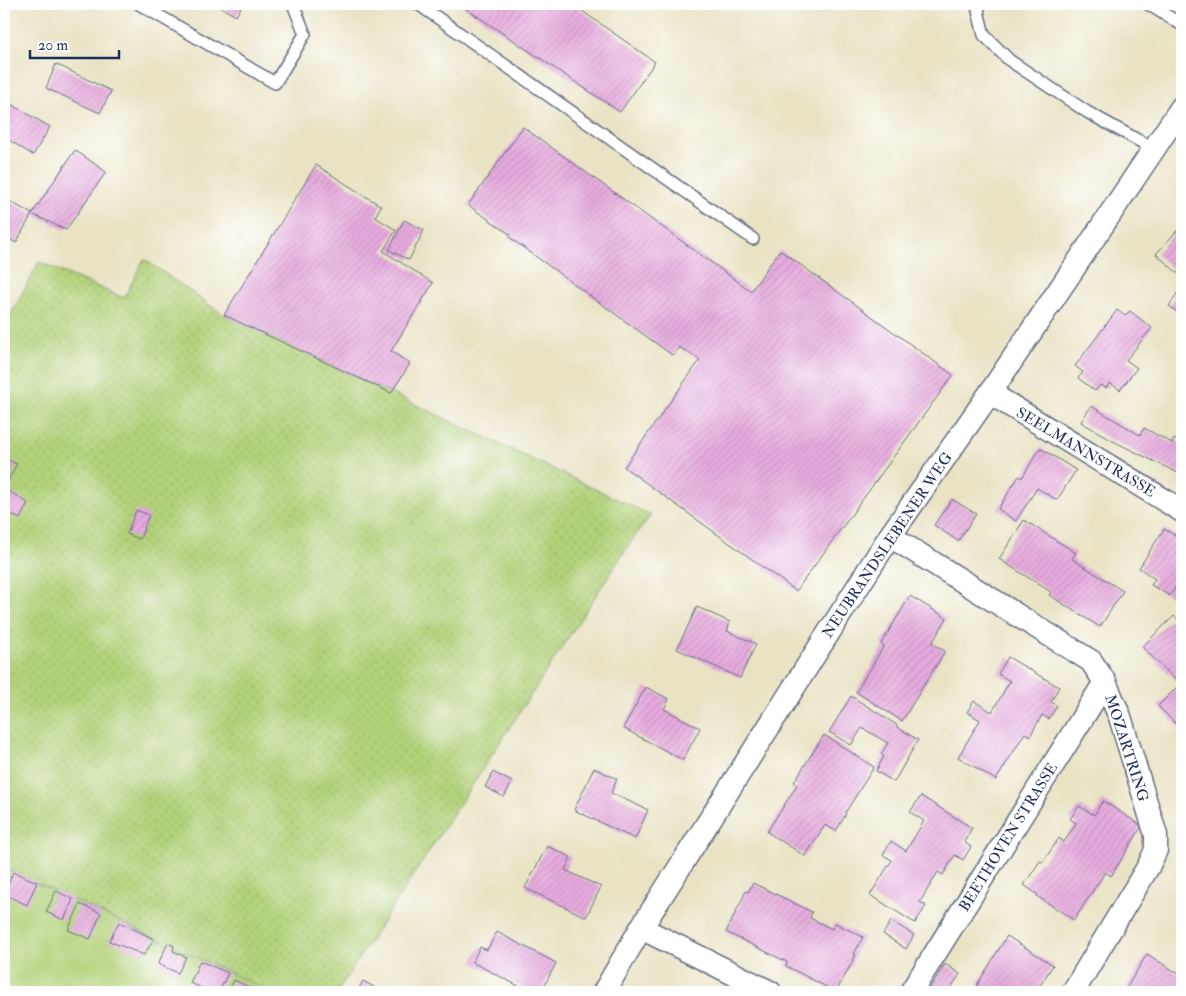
<svg xmlns="http://www.w3.org/2000/svg" width="1186" height="996" viewBox="0 0 1186 996" font-family="'IM FELL Double Pica',serif">
<style>
.grass{fill:url(#grass-dots);stroke:#66806a}
.garden{fill:#b1d077;stroke:#66806a}
.building{fill:url(#building-hatch)}
.lines{fill:none;stroke-linecap:round;stroke-linejoin:round}
.service-casing{stroke:#636e82;stroke-width:14}
.minor-casing{stroke:#636e82;stroke-width:25}
.service{stroke:#fff;stroke-width:11}
.minor{stroke:#fff;stroke-width:22}
.labels{text-anchor:middle;stroke-width:4.5;stroke-linejoin:round;paint-order:stroke}
.street-label{font-size:15px;fill:#1b2f5e;stroke:#fff}
</style>
<defs>
<pattern id="grass-dots" width="8" height="8" patternUnits="userSpaceOnUse" patternTransform="scale(1.25)"><rect width="8" height="8" fill="#b1d077"/><path d="M2 2h.1M6 6h.1" fill="none" stroke="#98b369" stroke-width="1.8" stroke-linecap="round"/></pattern>
<pattern id="building-hatch" width="6" height="6" patternUnits="userSpaceOnUse" patternTransform="scale(1.25)"><rect width="6" height="6" fill="#e6abdd"/><path d="M-1 1l2-2M0 6l6-6M5 7l2-2" fill="none" stroke="#c593c0"/></pattern>
</defs>
<rect width="100%" height="100%" fill="#fff"/>
<filter id="ink" filterUnits="userSpaceOnUse"><feTurbulence type="fractalNoise" baseFrequency=".02" numOctaves="2"/><feDisplacementMap in="SourceGraphic" scale="10" xChannelSelector="R" yChannelSelector="G"/><feConvolveMatrix kernelMatrix="1 2 1 2 8 2 1 2 1" color-interpolation-filters="sRGB"/></filter>
<filter id="wash" filterUnits="userSpaceOnUse"><feTurbulence type="fractalNoise" baseFrequency=".0096" numOctaves="4" result="noise"/><feDisplacementMap in="SourceGraphic" scale="20" xChannelSelector="R" yChannelSelector="G"/><feGaussianBlur stdDeviation="1.12" result="paint"/><feColorMatrix in="noise" values="0 0 0 0 0 0 0 0 0 0 0 0 0 0 0 0 0 1.4 0 .05"/><feComposite in="paint" operator="in"/></filter>
<g filter="url(#wash)">
<rect width="100%" height="100%" fill="#e9e3c4"/>
<path class="grass" d="M 144,259 L 224,315 L 651,515 L 630,543 L 337,992 L 271,992 L 4,868 L 4,327 L 39,262 L 124,298 Z"/>
<path class="garden" d="M 4,868 L 271,992 L 4,992 Z"/>
<g id="blocks">
<path class="building" d="M 215,4 L 243,4 L 236,16 Z
M 459,4 L 572,4 L 655,62 L 620,112 Z
M 56,64 L 111,91 L 100,113 L 46,88 Z
M 4,100 L 50,127 L 33,155 L 4,137 Z
M 523,127 L 751,291 L 780,250 L 953,375 L 796,591 L 624,467 L 700,360 L 679,347 L 675,354 L 672,355 L 509,237 L 511,235 L 468,205 Z
M 75,150 L 106,172 L 66,230 L 32,214 Z
M 316,165 L 381,206 L 375,217 L 396,230 L 383,251 L 433,283 L 391,351 L 410,364 L 391,393 L 224,315 Z
M 4,198 L 32,214 L 16,243 L 4,236 Z
M 404,220 L 424,230 L 409,260 L 389,250 Z
M 1182,225 L 1182,277 L 1156,254 Z
M 1178,292 L 1182,294 L 1182,315 L 1169,306 Z
M 1117,310 L 1125,316 L 1130,311 L 1152,328 L 1126,360 L 1137,368 L 1120,390 L 1110,383 L 1106,388 L 1100,385 L 1095,391 L 1078,378 L 1083,372 L 1075,366 Z
M 1091,406 L 1140,435 L 1144,428 L 1172,443 L 1174,439 L 1182,444 L 1182,475 L 1113,441 L 1081,422 Z
M 1040,448 L 1076,470 L 1057,500 L 1037,488 L 1016,521 L 998,509 L 1019,476 L 1022,478 Z
M 4,458 L 17,464 L 4,488 L 28,503 L 20,519 L 4,510 Z
M 952,499 L 976,514 L 958,541 L 934,525 Z
M 136,510 L 149,515 L 140,539 L 127,534 Z
M 1024,520 L 1076,553 L 1072,559 L 1123,591 L 1100,627 L 1049,595 L 1051,592 L 999,559 Z
M 1164,529 L 1182,539 L 1182,578 L 1170,596 L 1151,585 L 1155,579 L 1139,568 Z
M 910,596 L 947,618 L 932,643 L 945,651 L 902,721 L 856,692 L 884,646 L 881,644 Z
M 697,607 L 730,622 L 727,631 L 756,644 L 740,678 L 677,649 Z
M 1174,616 L 1182,624 L 1182,730 L 1158,706 L 1180,684 L 1142,647 Z
M 1008,657 L 1059,687 L 1051,702 L 1057,706 L 1049,719 L 1042,715 L 1030,736 L 1025,733 L 996,780 L 958,757 L 980,720 L 967,712 L 974,701 L 992,712 L 1010,681 L 998,674 Z
M 646,687 L 669,699 L 664,709 L 700,728 L 683,760 L 623,728 Z
M 851,696 L 897,725 L 897,727 L 918,740 L 894,782 L 876,771 L 884,756 L 881,754 L 888,743 L 862,728 L 851,745 L 829,732 Z
M 824,735 L 874,767 L 845,813 L 846,814 L 836,831 L 825,825 L 805,856 L 767,832 L 797,785 L 794,782 Z
M 594,768 L 617,779 L 611,793 L 648,810 L 635,839 L 574,810 Z
M 493,772 L 512,782 L 504,797 L 485,787 Z
M 921,796 L 972,828 L 964,842 L 971,847 L 963,860 L 955,855 L 943,875 L 938,872 L 920,902 L 926,906 L 915,923 L 870,895 L 892,860 L 883,855 L 891,841 L 906,851 L 924,821 L 910,812 Z
M 1103,801 L 1142,826 L 1111,876 L 1105,872 L 1074,920 L 1037,896 L 1038,895 L 1024,885 L 1040,861 L 1043,862 L 1059,838 L 1064,842 L 1076,823 L 1070,819 L 1079,806 L 1094,815 Z
M 547,846 L 571,857 L 565,870 L 601,887 L 586,917 L 525,888 Z
M 13,872 L 37,882 L 27,905 L 4,894 Z
M 753,883 L 812,912 L 810,918 L 832,929 L 835,923 L 863,937 L 854,954 L 856,955 L 836,992 L 786,966 L 787,962 L 726,932 L 746,891 L 748,892 Z
M 56,891 L 73,899 L 64,920 L 46,912 Z
M 80,904 L 101,913 L 90,939 L 68,930 Z
M 891,921 L 914,935 L 906,949 L 883,934 Z
M 119,922 L 154,939 L 144,955 L 109,941 Z
M 497,932 L 556,963 L 541,992 L 530,992 L 472,962 L 480,947 L 487,950 Z
M 1007,936 L 1053,965 L 1036,992 L 981,992 L 983,989 L 977,985 Z
M 168,943 L 174,946 L 173,951 L 186,957 L 178,973 L 158,964 Z
M 1147,954 L 1182,976 L 1182,983 L 1177,992 L 1124,992 Z
M 200,961 L 228,973 L 219,992 L 211,992 L 190,983 Z
M 945,964 L 960,974 L 948,992 L 930,992 L 928,991 Z
M 234,980 L 260,992 L 228,992 Z
M 363,981 L 374,987 L 371,992 L 357,992 Z"/>
</g>
</g>
<g filter="url(#ink)">
<use href="#blocks" fill-opacity="0" stroke="#636e82" stroke-width="1"/>
<g class="lines">
<g class="service-casing">
<path id="service" d="M 139,4 L 275,83 L 305,34 L 293,4
M 418,4 L 753,239
M 980,4 L 978,11 L 984,35 L 1009,60 L 1087,112 L 1154,149
M 1148,4 L 1182,25"/>
</g>
<g class="minor-casing">
<path id="minor" d="M 990,393 L 1182,511
M 890,536 L 1091,661 L 1105,682 L 1120,717 L 1156,835 L 1156,850 L 1148,867 L 1073,992
M 641,928 L 770,992
M 604,992 L 641,928 L 890,536 L 990,393 L 1182,107
M 911,992 L 1105,682"/>
</g>
<use href="#service" class="service"/>
<use href="#minor" class="minor"/>
</g>
</g>
<g class="labels">
<g class="street-label">
<text transform="translate(1086 452) rotate(31)" y="5">SEELMANNSTRASSE</text>
<text transform="translate(887 545) rotate(-56)" y="5">NEUBRANDSLEBENER WEG</text>
<text transform="translate(1127 748) rotate(72)" y="5">MOZARTRING</text>
<text transform="translate(1008 837) rotate(-58)" y="5">BEETHOVEN STRASSE</text>
</g>
</g>
<rect width="1186" height="996" fill="none" stroke="#fff" stroke-width="20"/>
<path d="M30 50v8h89v-8" fill="none" stroke="#1b2f5e" stroke-width="2.5"/>
<text x="38" y="50" font-size="15" fill="#1b2f5e" stroke="#ffffff" stroke-width="4" paint-order="stroke">20 m</text>
</svg>
